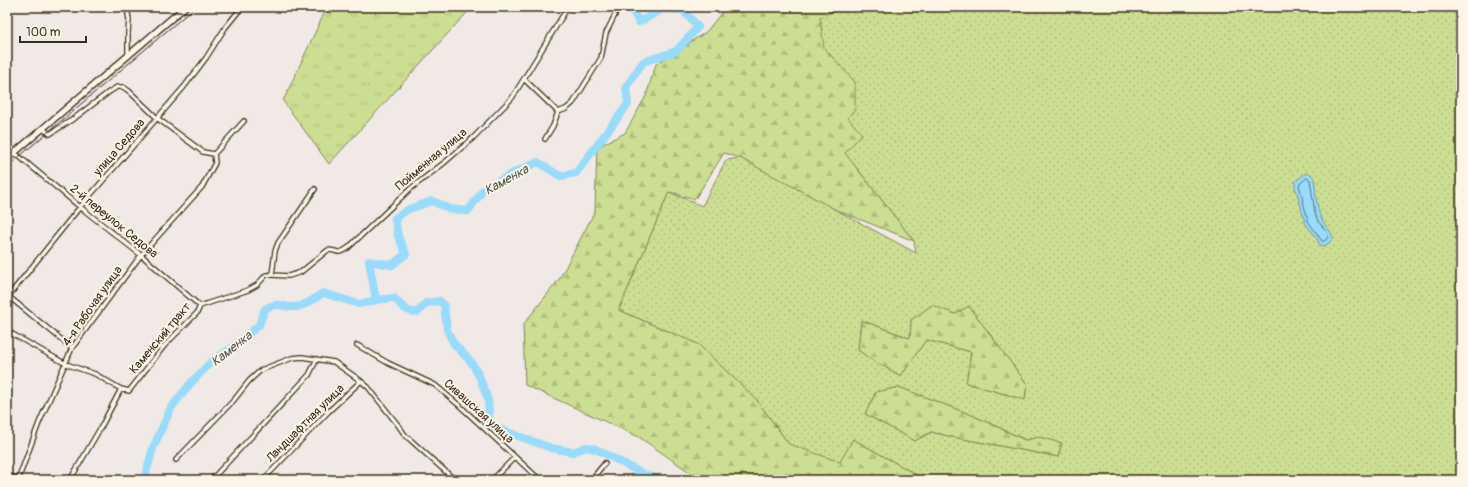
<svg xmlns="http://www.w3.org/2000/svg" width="1468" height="487" viewBox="0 0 1468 487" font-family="Pangolin,sans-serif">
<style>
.grass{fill:url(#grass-tufts);stroke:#848458}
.forest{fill:url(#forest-firs);stroke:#848458}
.garden{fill:url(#garden-dots);stroke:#848458;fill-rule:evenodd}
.water{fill:#98dbfa;stroke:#7394a2}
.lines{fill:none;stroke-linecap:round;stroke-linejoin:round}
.shore{stroke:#607176;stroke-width:1}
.river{stroke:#98dbfa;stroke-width:8}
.minor-casing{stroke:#3b2a1e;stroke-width:6}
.secondary-casing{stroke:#3b2a1e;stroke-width:8}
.minor{stroke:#fcf5e5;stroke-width:3.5}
.secondary{stroke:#fcf5e5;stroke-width:5}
.tram{stroke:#3b2a1e;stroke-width:1}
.labels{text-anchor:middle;stroke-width:4;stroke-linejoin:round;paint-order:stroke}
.street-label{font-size:12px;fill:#3b2a1e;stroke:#fcf5e5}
.water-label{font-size:13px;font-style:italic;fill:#525655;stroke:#fcf5e5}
</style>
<defs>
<pattern id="grass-tufts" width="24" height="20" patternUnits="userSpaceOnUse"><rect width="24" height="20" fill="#ccde92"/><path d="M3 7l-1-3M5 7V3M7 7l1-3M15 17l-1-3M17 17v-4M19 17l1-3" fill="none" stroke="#b0bf7d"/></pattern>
<pattern id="forest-firs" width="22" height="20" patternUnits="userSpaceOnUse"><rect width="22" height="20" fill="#ccde92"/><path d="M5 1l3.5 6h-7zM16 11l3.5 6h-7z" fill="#b0bf7d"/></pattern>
<pattern id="garden-dots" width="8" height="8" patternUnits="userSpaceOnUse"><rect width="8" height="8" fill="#ccde92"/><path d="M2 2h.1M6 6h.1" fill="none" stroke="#b0bf7d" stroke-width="1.8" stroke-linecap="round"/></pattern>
</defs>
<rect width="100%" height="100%" fill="#f0e9e6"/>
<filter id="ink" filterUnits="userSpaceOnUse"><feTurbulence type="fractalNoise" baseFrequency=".025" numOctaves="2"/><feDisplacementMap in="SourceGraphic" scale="8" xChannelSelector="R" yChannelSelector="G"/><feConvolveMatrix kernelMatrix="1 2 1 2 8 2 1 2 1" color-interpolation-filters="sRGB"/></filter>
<g filter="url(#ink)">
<path class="grass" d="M 327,7 L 472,7 L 329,164 L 283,101 Z"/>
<path class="forest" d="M 726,7 L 840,7 L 820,18 L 866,80 L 869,137 L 855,166 L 914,241 L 824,205 L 740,158 L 724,153 L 695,199 L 669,192 L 619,310 L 698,344 L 756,399 L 789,444 L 853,439 L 926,480 L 701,480 L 639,437 L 525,385 L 523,325 L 560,278 L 595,211 L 597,147 L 625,133 L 646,96 L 656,64 L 706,32 Z
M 933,304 L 955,314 L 969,306 L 1027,384 L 1025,400 L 966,383 L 971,352 L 926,340 L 901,376 L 870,359 L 858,350 L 861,320 L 909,338 L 911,320 Z
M 899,387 L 972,415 L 1025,440 L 1039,437 L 1062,443 L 1058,457 L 952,437 L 931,432 L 915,441 L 865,414 L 876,392 Z"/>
<path class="garden" d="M 840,7 L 1461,7 L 1461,480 L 926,480 L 853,439 L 840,462 L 789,444 L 756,399 L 698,344 L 619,310 L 669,192 L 702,206 L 726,160 L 740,158 L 916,253 L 914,241 L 845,153 L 862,134 L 848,118 L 855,109 L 855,82 L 824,48 L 820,18 ZM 932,305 L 955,314 L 969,306 L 1027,384 L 1025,400 L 966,383 L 971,352 L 926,340 L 901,376 L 870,359 L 858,350 L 861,320 L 910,338 L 911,320 ZM 899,387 L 972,415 L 1026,440 L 1039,437 L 1062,443 L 1058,457 L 952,437 L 931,432 L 915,441 L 865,414 L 876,392 Z"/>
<path class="water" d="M 1306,173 L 1311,174 L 1314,178 C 1315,187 1317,210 1321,218 C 1324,225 1330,229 1333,237 L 1330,242 L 1324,246 L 1320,245 L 1316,237 L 1305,223 L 1298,196 L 1295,187 L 1295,182 Z"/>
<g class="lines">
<path class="shore" d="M 1307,178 L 1310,180 L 1315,213 L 1318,221 L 1327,232 L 1328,236 L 1327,239 L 1324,241 L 1322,241 L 1308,221 L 1299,185 Z"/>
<path class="river" d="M 376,300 L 394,298 C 402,306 406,313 418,312 L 426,303 L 440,301 L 444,305 L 447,330 L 454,344 L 472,363 L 480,378 L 488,400 L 490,424
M 491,426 L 551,448 L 573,452 L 586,447 L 596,449 L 645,475 L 664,480
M 142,480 L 145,477 L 153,448 L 171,408 L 190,384 L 211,362 L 233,347 L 259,325 L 265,309 C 281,300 280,308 295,307 C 305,306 315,299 323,293 L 359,304 L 376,300 L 369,261 L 392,265 L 406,254 L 398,236 L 395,218 L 409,209 L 432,201 L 450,209 L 468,211 L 483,190 L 515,172 L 538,162 L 560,176 L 576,173 L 628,104 L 626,87 L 643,62 L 676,51 L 698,27 L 683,10 L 663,9 L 639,22 L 632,10 L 632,7"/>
<g class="minor-casing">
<path id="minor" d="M 127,7 L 129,20 L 128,32 L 128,56
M 524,79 L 558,112
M 545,139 L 553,126 L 558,112 L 566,109 L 573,103 L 601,58 L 606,33 L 615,15
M 15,153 L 80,207 L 141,255 L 200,306
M 214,154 L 244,121
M 272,275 L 289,276 L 301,272 L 328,250 C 339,250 336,256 348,248 L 410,189 L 444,163 L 473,138 L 512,98 L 568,7
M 8,296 L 72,348
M 7,298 L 80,207 L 184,87 L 206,58 L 225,28 L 242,7
M 7,331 L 66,364 L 95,374 L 121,389 L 129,391 L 165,345 L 197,313 L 200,306 L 248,290 L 257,285 L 266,275 L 272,275 L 275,251 L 278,243 L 315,189
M 357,345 L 388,363 L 435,385 L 460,406 L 540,480
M 176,460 L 234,400 L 249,381 L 261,370 L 292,358 L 302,357 L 334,362 L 361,381 L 368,387 L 398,425 L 405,435 L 455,480
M 7,475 L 18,479
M 18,480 L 39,423 L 72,348 L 141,255 L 202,187 L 215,163 L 214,154 L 203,152 L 157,118 L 129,91 L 123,87 L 117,87 L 109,92 L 76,117 L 50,134 L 43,129
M 70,480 L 101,427 L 121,389
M 211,480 L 309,375 L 317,359
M 263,480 L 328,412 L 361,381
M 492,480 L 515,457
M 591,480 L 605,463"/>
</g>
<g class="secondary-casing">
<path id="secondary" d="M 7,159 L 185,7"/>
</g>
<use href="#minor" class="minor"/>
<use href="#secondary" class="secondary"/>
<path class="tram" d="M 7,167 L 195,7"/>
</g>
</g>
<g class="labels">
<g class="street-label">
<text transform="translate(119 147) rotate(-49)" y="4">улица Седова</text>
<text transform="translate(431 159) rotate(-40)" y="4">Пойменная улица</text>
<text transform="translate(114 221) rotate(39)" y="4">2-й переулок Седова</text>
<text transform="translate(92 306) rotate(-55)" y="4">4-я Рабочая улица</text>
<text transform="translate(160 338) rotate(-50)" y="4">Каменский тракт</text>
<text transform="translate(479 411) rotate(42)" y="4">Сивашская улица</text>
<text transform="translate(305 423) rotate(-45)" y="4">Ландшафтная улица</text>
</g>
<g class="water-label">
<text transform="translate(506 179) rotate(-29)" y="5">Каменка</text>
<text transform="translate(231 348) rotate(-38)" y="5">Каменка</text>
</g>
</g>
<rect width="1468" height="487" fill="none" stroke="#fcf5e5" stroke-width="24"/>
<rect x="12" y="12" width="1444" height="463" fill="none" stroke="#3b2a1e" stroke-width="1.5" filter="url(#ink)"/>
<path d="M20 36v6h66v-6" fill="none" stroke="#3b2a1e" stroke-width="2"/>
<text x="26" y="36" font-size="12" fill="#3b2a1e" stroke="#fcf5e5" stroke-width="3" paint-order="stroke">100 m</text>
</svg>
